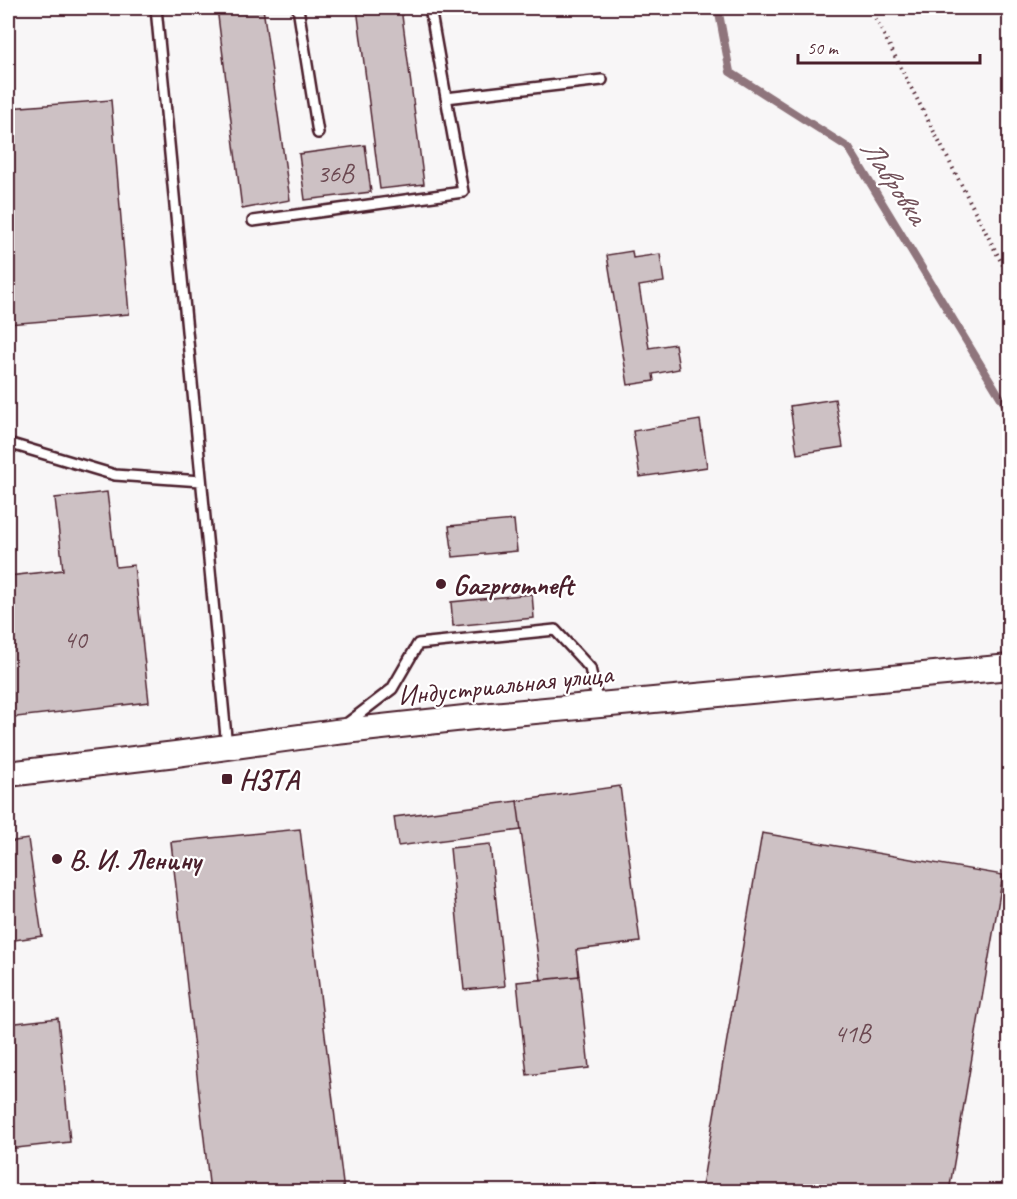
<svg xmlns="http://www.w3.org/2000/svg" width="1017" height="1199" viewBox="0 0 1017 1199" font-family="Caveat,sans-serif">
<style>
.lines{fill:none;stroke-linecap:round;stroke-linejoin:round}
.stream{stroke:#8f747b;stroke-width:8}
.building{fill:#cdc1c4;stroke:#4a1f2b;stroke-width:1.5}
.service-casing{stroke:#4a1f2b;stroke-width:14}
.tertiary-casing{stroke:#4a1f2b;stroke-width:28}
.path{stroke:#4a1f2b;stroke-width:4;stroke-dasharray:1.5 4.5;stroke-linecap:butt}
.service{stroke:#fff;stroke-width:9}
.tertiary{stroke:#fff;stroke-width:24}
.poi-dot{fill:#4a1f2b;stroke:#fff;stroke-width:2}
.labels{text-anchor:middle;stroke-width:4.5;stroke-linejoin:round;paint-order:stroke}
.number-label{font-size:26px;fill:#6b4851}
.poi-label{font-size:28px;font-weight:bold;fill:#4a1f2b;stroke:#fff;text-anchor:start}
.street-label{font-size:28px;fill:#4a1f2b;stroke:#fff}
.water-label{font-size:30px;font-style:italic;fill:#72515a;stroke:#fff}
</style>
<rect width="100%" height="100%" fill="#f8f6f7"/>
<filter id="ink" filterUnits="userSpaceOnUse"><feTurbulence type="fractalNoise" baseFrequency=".0167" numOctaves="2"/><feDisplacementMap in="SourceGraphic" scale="12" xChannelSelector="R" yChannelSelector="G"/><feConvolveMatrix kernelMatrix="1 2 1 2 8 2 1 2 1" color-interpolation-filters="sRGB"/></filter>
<g filter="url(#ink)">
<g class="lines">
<path class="stream" d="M 718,8 L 730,72 L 849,148 L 1010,413"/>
</g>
<path class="building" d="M 217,8 L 263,8 L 290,200 L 242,209 Z
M 357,8 L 401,8 L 424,184 L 380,189 Z
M 111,100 L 129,314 L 8,324 L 8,108 Z
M 365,145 L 371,192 L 305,200 L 299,154 Z
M 632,251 L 633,258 L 660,254 L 664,282 L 639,286 L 649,348 L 675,344 L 679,369 L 653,374 L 654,381 L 628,385 L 607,255 Z
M 835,399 L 843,447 L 797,454 L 790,406 Z
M 700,420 L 707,467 L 640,477 L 633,431 Z
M 107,492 L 116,567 L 134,565 L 149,702 L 8,718 L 8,576 L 63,570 L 55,498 Z
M 514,520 L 517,551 L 453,557 L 449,526 Z
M 532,594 L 534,618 L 453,626 L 451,602 Z
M 620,786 L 640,942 L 576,950 L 579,976 L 541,980 L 517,801 Z
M 517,801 L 521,830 L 398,846 L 394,817 Z
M 300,829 L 344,1192 L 210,1192 L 171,842 Z
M 762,833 L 1003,875 L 949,1192 L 701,1192 Z
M 28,839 L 42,936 L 8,941 L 8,842 Z
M 490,844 L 505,986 L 464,990 L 450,848 Z
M 579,976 L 589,1068 L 527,1075 L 517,982 Z
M 58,1018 L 70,1142 L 8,1149 L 8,1024 Z
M 596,1184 L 597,1192 L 546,1192 L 545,1189 Z
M 148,1185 L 149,1192 L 93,1192 Z"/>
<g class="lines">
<g class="service-casing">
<path id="service" d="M 156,8 L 227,747
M 298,8 L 318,133
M 446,98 L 602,80
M 253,221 L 463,192 L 430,8
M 8,443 L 115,475 L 201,481
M 345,725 L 392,689 L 418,644 L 555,630 L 590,668 L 598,704"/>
</g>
<g class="tertiary-casing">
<path id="tertiary" d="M 8,774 L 176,754 L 336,732 L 492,715 L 1010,667"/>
</g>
<path class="path" d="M 870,8 L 1010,279"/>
<use href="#service" class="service"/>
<use href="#tertiary" class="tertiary"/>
</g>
</g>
<g class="poi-dot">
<circle cx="441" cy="584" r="6"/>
<rect x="221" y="773" width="12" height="12" rx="3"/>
<circle cx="57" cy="859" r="6"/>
</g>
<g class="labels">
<g class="number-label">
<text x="335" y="182">36В</text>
<text x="75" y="648">40</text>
<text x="852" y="1042">41В</text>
</g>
<g class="poi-label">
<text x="453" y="594">Gazpromneft</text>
<text x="239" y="789">НЗТА</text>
<text x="69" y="869">В. И. Ленину</text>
</g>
<g class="street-label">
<text transform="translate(505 684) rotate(-6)" y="10">Индустриальная улица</text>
</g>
<g class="water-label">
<text transform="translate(894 181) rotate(56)" y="10">Лавровка</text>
</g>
</g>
<rect width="1017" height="1199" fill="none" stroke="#fff" stroke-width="30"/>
<rect x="15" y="15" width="987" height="1169" fill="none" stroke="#4a1f2b" stroke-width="2" filter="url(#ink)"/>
<path d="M798 54v9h182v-9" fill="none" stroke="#4a1f2b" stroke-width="3"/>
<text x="807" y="54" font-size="18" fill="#4a1f2b" stroke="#ffffff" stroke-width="4.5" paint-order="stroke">50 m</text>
</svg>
